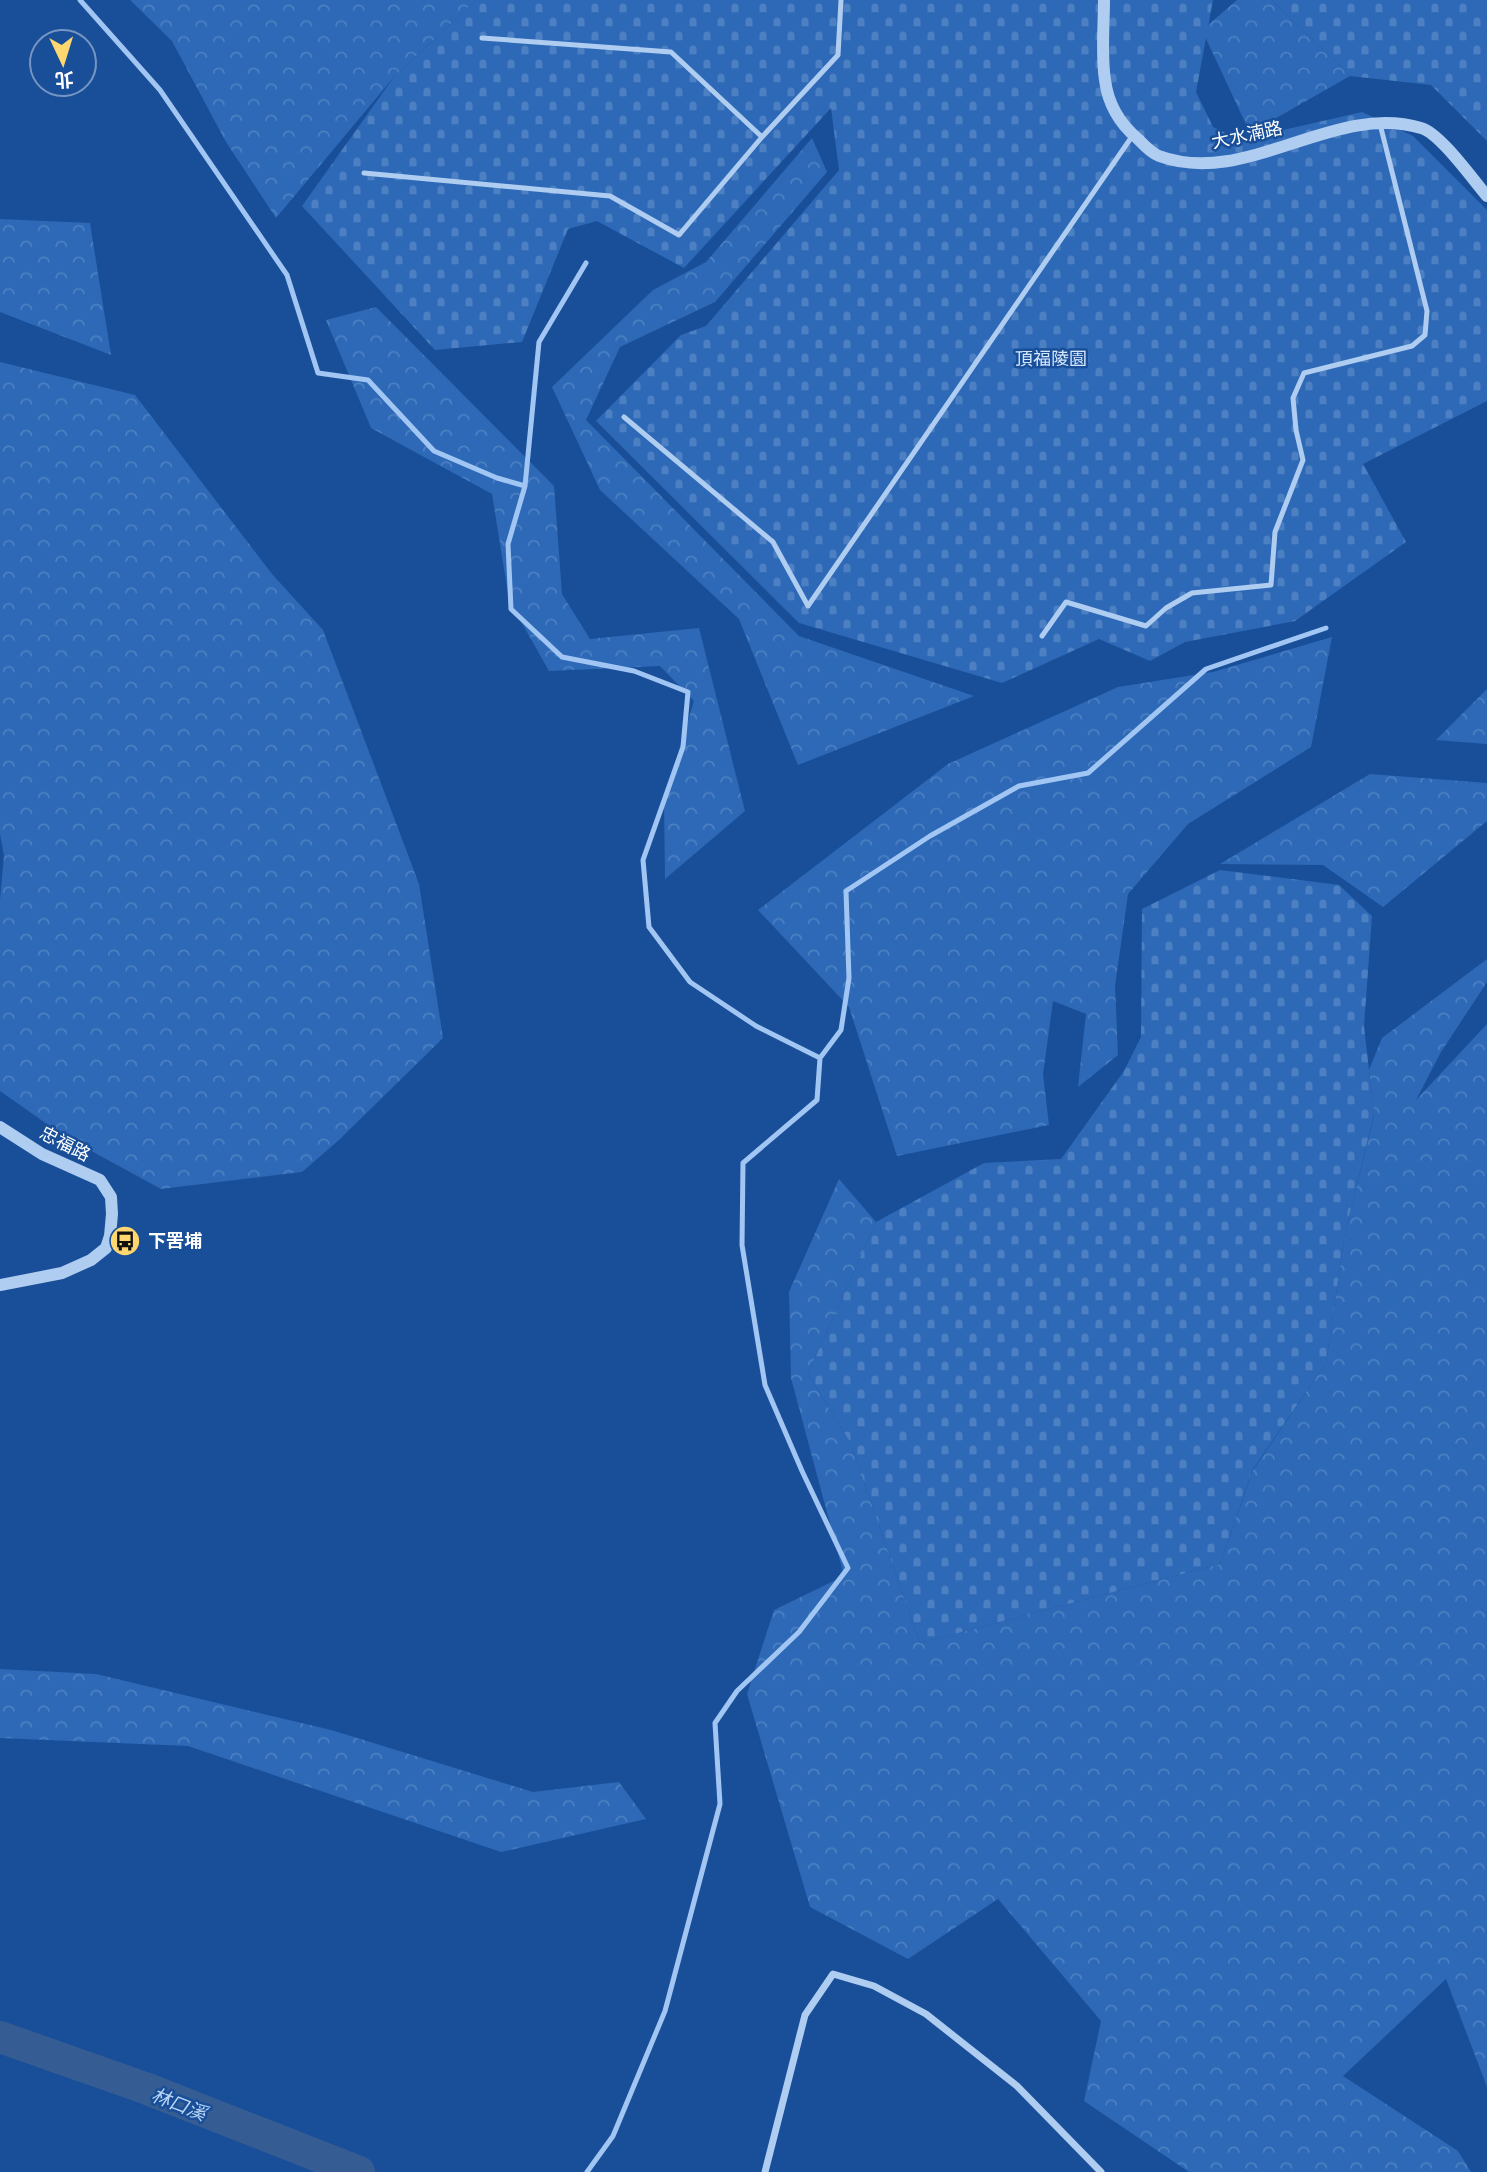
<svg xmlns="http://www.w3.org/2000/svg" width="1487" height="2172" viewBox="0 0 1487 2172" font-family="'Golos Text','Noto Sans TC',sans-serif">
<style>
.forest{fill:url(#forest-crowns)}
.cemetery{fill:url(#cemetery-stones)}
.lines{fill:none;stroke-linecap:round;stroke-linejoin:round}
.stream{stroke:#a2c6f3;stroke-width:5}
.river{stroke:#365d93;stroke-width:32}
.service{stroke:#afccf1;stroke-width:5}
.minor{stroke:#afccf1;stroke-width:7}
.tertiary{stroke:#afccf1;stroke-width:12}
.labels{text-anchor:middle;stroke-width:5;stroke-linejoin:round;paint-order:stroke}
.street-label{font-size:18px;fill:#fff;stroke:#194f99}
.park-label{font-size:18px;fill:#d6e7fc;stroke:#194f99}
.poi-label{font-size:18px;font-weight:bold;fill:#fff;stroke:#194f99;text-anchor:start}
.water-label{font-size:19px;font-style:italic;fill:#bbd6f7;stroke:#194f99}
</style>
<defs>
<pattern id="forest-crowns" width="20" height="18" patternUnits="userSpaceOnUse" patternTransform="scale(1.75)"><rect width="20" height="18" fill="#2d69b7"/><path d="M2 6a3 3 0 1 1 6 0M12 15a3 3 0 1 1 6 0" fill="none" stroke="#4c80c2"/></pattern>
<pattern id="cemetery-stones" width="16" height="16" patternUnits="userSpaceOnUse" patternTransform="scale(1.75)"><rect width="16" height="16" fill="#2d69b7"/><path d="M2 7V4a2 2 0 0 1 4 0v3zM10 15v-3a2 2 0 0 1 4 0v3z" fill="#4c80c2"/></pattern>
</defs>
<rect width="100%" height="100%" fill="#194f99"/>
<path class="forest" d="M 130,0 L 476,0 L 394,77 L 276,218 L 226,142 L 172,41 Z
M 1237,0 L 1272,0 L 1350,76 L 1250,133 L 1202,30 Z
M 812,138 L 827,172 L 715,302 L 620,347 L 586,420 L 799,636 L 974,696 L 798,765 L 739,619 L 600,490 L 552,387 L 653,290 L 706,262 Z
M 0,219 L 90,223 L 111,355 L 0,312 Z
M 376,307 L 554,486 L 562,594 L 590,639 L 699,628 L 745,811 L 665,879 L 664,799 L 694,701 L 660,666 L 549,671 L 509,600 L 492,494 L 371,428 L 326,320 Z
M 0,362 L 135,395 L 272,574 L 323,630 L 419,884 L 443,1038 L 339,1140 L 302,1172 L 161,1189 L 64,1136 L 0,1091 L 0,900 L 4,856 L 0,834 Z
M 1332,637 L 1311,747 L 1188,824 L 1128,894 L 1115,986 L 1118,1055 L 1078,1087 L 1086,1014 L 1053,1001 L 1043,1074 L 1049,1125 L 897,1156 L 849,1007 L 758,910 L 948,764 L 1118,687 L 1213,672 Z
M 1487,689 L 1487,744 L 1436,740 Z
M 1370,774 L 1487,783 L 1487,821 L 1383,907 L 1323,865 L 1220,864 Z
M 1487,959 L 1487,982 L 1441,1052 L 1416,1100 L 1487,1024 L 1487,2087 L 1446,1979 L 1343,2076 L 1458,2151 L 1471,2172 L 1189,2172 L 1084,2101 L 1101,2021 L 998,1899 L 908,1959 L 810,1907 L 747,1694 L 774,1610 L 844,1576 L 791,1378 L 789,1292 L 839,1179 L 876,1222 L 808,1374 L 850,1442 L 920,1643 L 1220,1564 L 1253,1470 L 1326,1363 L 1345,1233 L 1374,1115 L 1369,1070 L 1382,1038 Z
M 0,1669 L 96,1674 L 331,1730 L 533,1792 L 619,1782 L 646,1819 L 501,1852 L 188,1746 L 0,1738 Z"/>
<path class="cemetery" d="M 476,0 L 1213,0 L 1196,92 L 1213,127 L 1240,140 L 1362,112 L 1413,136 L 1487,210 L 1487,401 L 1363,464 L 1406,542 L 1295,621 L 1185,642 L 1150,661 L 1099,639 L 1002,683 L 799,623 L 596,421 L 681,335 L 706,326 L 839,170 L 831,108 L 684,268 L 597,221 L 568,229 L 522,342 L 435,350 L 302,206 L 394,77 Z
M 1272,0 L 1487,0 L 1487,141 L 1431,85 L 1350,76 Z
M 1220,870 L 1339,885 L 1372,916 L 1364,1026 L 1374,1114 L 1345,1233 L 1326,1363 L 1253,1469 L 1220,1564 L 920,1643 L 850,1442 L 808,1374 L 876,1222 L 984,1163 L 1061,1159 L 1124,1071 L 1141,1037 L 1142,909 Z"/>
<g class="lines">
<path class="stream" d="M 80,0 L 160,90 L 287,275 L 318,373 L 368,380 L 434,451 L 497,478 L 525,486 L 508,544 L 511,609 L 562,657 L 634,671 L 688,692 L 683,747 L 643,860 L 649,927 L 690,982 L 756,1026 L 820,1058 L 817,1100 L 743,1163 L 742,1245 L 765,1385 L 802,1471 L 848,1568 L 799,1632 L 737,1691 L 715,1723 L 720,1804 L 665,2011 L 613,2136 L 587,2172
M 525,486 L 539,342 L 586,263
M 820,1058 L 841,1030 L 849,978 L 846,891 L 930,836 L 1019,786 L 1088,773 L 1206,669 L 1326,628"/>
<path class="river" d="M 0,2037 L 145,2088 L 359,2172"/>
<path class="service" d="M 482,38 L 671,52 L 762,137 L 838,55 L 841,0
M 364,173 L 610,196 L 679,235 L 762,137
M 624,417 L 773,542 L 808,606 L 1133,135
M 1042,636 L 1066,602 L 1146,626 L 1166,608 L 1192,593 L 1271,585 L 1275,532 L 1303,460 L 1296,430 L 1293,398 L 1304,373 L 1412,346 L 1425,335 L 1427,311 L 1380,124"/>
<path class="minor" d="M 765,2172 L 805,2015 L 833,1974 L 874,1986 L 926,2014 L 1017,2086 L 1101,2172"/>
<path class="tertiary" d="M 1104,0 C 1104,26 1101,55 1105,80 C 1108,104 1120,124 1138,139 C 1144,145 1151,153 1159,156 C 1247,188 1333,102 1421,128 C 1440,133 1473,180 1487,196
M 0,1127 L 42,1154 L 100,1180 L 111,1197 L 112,1214 L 110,1236 L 106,1248 L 91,1260 L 62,1273 L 0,1285"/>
</g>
<defs>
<g id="bus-disc" transform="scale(1.575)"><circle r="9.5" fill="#ffd76f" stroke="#194f99"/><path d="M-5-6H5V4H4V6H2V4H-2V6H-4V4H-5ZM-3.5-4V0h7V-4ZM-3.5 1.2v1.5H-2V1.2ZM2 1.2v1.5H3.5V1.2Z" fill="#111"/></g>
</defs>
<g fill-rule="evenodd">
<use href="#bus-disc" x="125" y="1241"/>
</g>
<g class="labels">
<g class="street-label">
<text transform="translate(1247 135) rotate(-12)" y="6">大水湳路</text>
<text transform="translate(65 1144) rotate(27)" y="6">忠福路</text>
</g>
<g class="park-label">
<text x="1051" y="365">頂福陵園</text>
</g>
<g class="poi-label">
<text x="148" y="1247">下罟埔</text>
</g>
<g class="water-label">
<text transform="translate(179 2104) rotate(21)" y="7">林口溪</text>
</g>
</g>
<g transform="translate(63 63) rotate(176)"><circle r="33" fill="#194f99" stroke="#7595c2" stroke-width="2"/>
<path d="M0-5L12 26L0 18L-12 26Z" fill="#ffd76f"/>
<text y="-10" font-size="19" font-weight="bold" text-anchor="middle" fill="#ffffff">北</text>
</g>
</svg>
